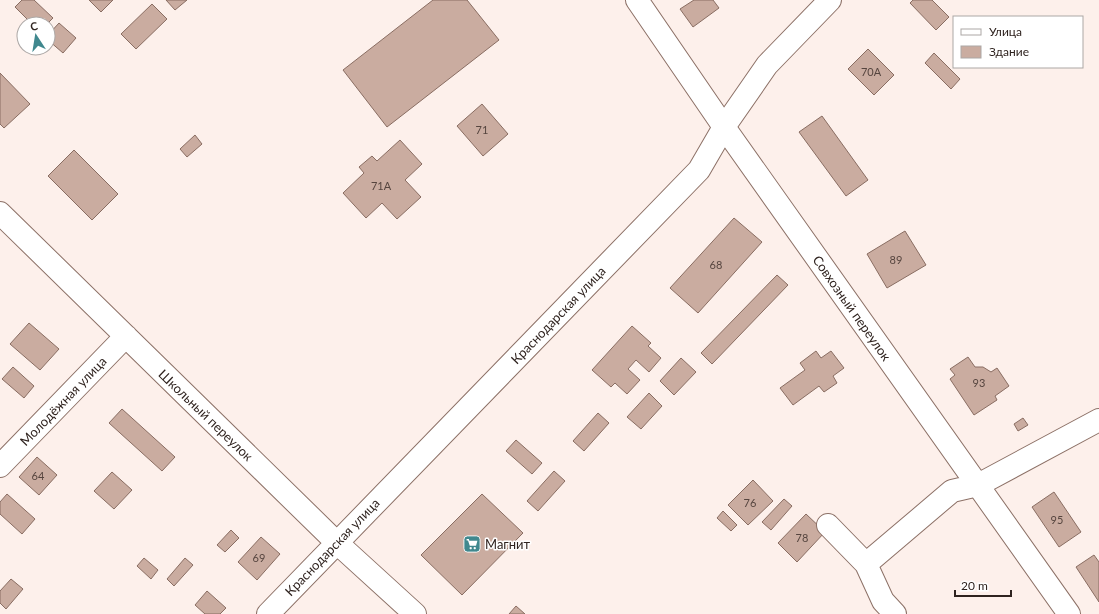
<svg xmlns="http://www.w3.org/2000/svg" width="1099" height="614" viewBox="0 0 1099 614" font-family="Lato,sans-serif">
<style>
.building{fill:#caaca0;stroke:#896d62}
.lines{fill:none;stroke-linecap:round;stroke-linejoin:round}
.minor-casing{stroke:#8c7066;stroke-width:24}
.minor{stroke:#fff;stroke-width:22}
.labels{text-anchor:middle;stroke-width:3;stroke-linejoin:round;paint-order:stroke}
.number-label{font-size:11px;fill:#56453f}
.street-label{font-size:13px;fill:#2f231f;stroke:#fff}
.poi-label{font-size:13px;fill:#2f231f;stroke:#fff;text-anchor:start}
</style>
<rect width="100%" height="100%" fill="#fdf0eb"/>
<path class="building" d="M 22,0 L 34,0 L 53,18 L 47,24 L 32,24 L 15,7 Z
M 89,0 L 113,0 L 101,12 Z
M 166,0 L 187,0 L 175,10 Z
M 433,0 L 467,0 L 499,40 L 387,127 L 343,70 Z
M 694,0 L 713,0 L 719,8 L 693,27 L 680,9 Z
M 913,0 L 932,0 L 949,17 L 936,30 L 910,3 Z
M 152,4 L 167,19 L 136,49 L 121,34 Z
M 59,23 L 76,38 L 63,53 L 48,40 L 48,35 Z
M 868,49 L 894,75 L 874,95 L 848,69 Z
M 934,53 L 960,79 L 951,89 L 925,63 Z
M 0,73 L 30,104 L 4,128 L 0,124 Z
M 482,104 L 508,134 L 483,156 L 457,126 Z
M 822,116 L 868,180 L 846,196 L 799,132 Z
M 195,135 L 202,144 L 187,157 L 180,149 Z
M 400,140 L 422,164 L 405,180 L 421,197 L 397,219 L 382,203 L 366,218 L 343,193 L 364,173 L 359,167 L 372,156 L 377,161 Z
M 74,150 L 118,194 L 92,220 L 48,176 Z
M 734,218 L 762,242 L 698,313 L 670,288 Z
M 905,231 L 926,265 L 887,288 L 867,254 Z
M 777,275 L 788,285 L 712,364 L 701,353 Z
M 29,323 L 59,349 L 40,370 L 10,344 Z
M 632,326 L 651,343 L 648,346 L 661,358 L 649,372 L 636,360 L 628,369 L 640,380 L 627,394 L 615,383 L 611,387 L 592,370 Z
M 816,351 L 821,358 L 831,351 L 844,368 L 833,376 L 837,383 L 824,392 L 819,386 L 793,405 L 780,388 L 805,370 L 800,363 Z
M 968,357 L 975,367 L 983,367 L 991,372 L 997,368 L 1009,386 L 995,396 L 997,400 L 974,415 L 950,379 L 955,375 L 950,369 Z
M 681,358 L 696,372 L 674,395 L 660,381 Z
M 13,367 L 34,386 L 24,398 L 2,379 Z
M 649,393 L 662,406 L 641,429 L 627,417 Z
M 122,409 L 175,457 L 162,471 L 109,423 Z
M 598,413 L 609,423 L 584,451 L 573,441 Z
M 1023,418 L 1028,425 L 1018,431 L 1014,424 Z
M 516,440 L 542,463 L 532,474 L 506,451 Z
M 37,457 L 57,475 L 39,495 L 19,477 Z
M 554,471 L 565,481 L 538,511 L 527,501 Z
M 112,472 L 132,490 L 114,509 L 94,491 Z
M 753,480 L 773,501 L 748,525 L 728,505 Z
M 1054,492 L 1081,532 L 1059,547 L 1032,507 Z
M 7,494 L 35,519 L 22,534 L 0,514 L 0,502 Z
M 482,494 L 523,533 L 462,595 L 421,555 Z
M 784,499 L 792,506 L 771,530 L 762,522 Z
M 723,511 L 737,525 L 731,531 L 717,518 Z
M 806,514 L 825,532 L 797,562 L 778,543 Z
M 231,530 L 239,538 L 225,552 L 217,545 Z
M 261,537 L 280,554 L 257,580 L 238,562 Z
M 1094,555 L 1099,562 L 1099,602 L 1076,567 Z
M 144,558 L 158,570 L 151,579 L 137,566 Z
M 185,558 L 193,565 L 174,586 L 167,579 Z
M 11,579 L 23,589 L 6,609 L 0,603 L 0,591 Z
M 207,591 L 226,608 L 220,614 L 205,614 L 195,605 Z
M 516,606 L 525,614 L 509,614 Z"/>
<g class="lines">
<g class="minor-casing">
<path id="minor" d="M 637,0 L 724,127 L 1069,614
M 0,213 L 336,542 L 415,614
M 0,466 L 126,336
M 828,525 L 866,564
M 268,614 L 699,170 L 724,127 L 767,65 L 830,0
M 895,614 L 883,601 L 866,564 L 952,491 L 978,485 L 1099,420"/>
</g>
<use href="#minor" class="minor"/>
</g>
<defs>
<g id="supermarket-square" transform="scale(0.9)"><rect x="-9" y="-9" width="18" height="18" rx="4" fill="#40888e" stroke="#fff"/><path d="M-6-5.5h2.5l.6 2H6L4.5 2H-2.5L-4.4-4H-6ZM-1.5 3.2a1.3 1.3 0 1 0 .1 0ZM3 3.2a1.3 1.3 0 1 0 .1 0Z" fill="#fff"/></g>
</defs>
<g fill-rule="evenodd">
<use href="#supermarket-square" x="472" y="544"/>
</g>
<g class="labels">
<g class="number-label">
<text x="871" y="76">70А</text>
<text x="482" y="134">71</text>
<text x="381" y="190">71А</text>
<text x="896" y="264">89</text>
<text x="716" y="269">68</text>
<text x="979" y="387">93</text>
<text x="38" y="480">64</text>
<text x="750" y="507">76</text>
<text x="1057" y="524">95</text>
<text x="802" y="542">78</text>
<text x="259" y="562">69</text>
</g>
<g class="street-label">
<text transform="translate(852 308) rotate(55)" y="5">Совхозный переулок</text>
<text transform="translate(558 315) rotate(-46)" y="5">Краснодарская улица</text>
<text transform="translate(63 401) rotate(-46)" y="5">Молодёжная улица</text>
<text transform="translate(206 415) rotate(44)" y="5">Школьный переулок</text>
<text transform="translate(332 547) rotate(-46)" y="5">Краснодарская улица</text>
</g>
<g class="poi-label">
<text x="485" y="549">Магнит</text>
</g>
</g>
<rect x="953" y="16" width="130" height="52" fill="#ffffff" stroke="#aca7a5"/>
<rect x="961" y="29" width="20" height="6" fill="#ffffff" stroke="#aca7a5"/>
<text x="989" y="36" font-size="12" fill="#2f231f">Улица</text>
<rect x="961" y="46" width="20" height="12" fill="#caaca0" stroke="#aca7a5"/>
<text x="989" y="56" font-size="12" fill="#2f231f">Здание</text>
<g transform="translate(36 36) rotate(348)"><circle r="19" fill="#ffffff" stroke="#aca7a5"/>
<path d="M0-3L7 15L0 10L-7 15Z" fill="#40888e"/>
<text y="-6" font-size="11" font-weight="bold" text-anchor="middle" fill="#2f231f">С</text>
</g>
<path d="M955 590v6h56v-6" fill="none" stroke="#2f231f" stroke-width="2"/>
<text x="961" y="590" font-size="12" fill="#2f231f" stroke="#ffffff" stroke-width="3" paint-order="stroke">20 m</text>
</svg>
